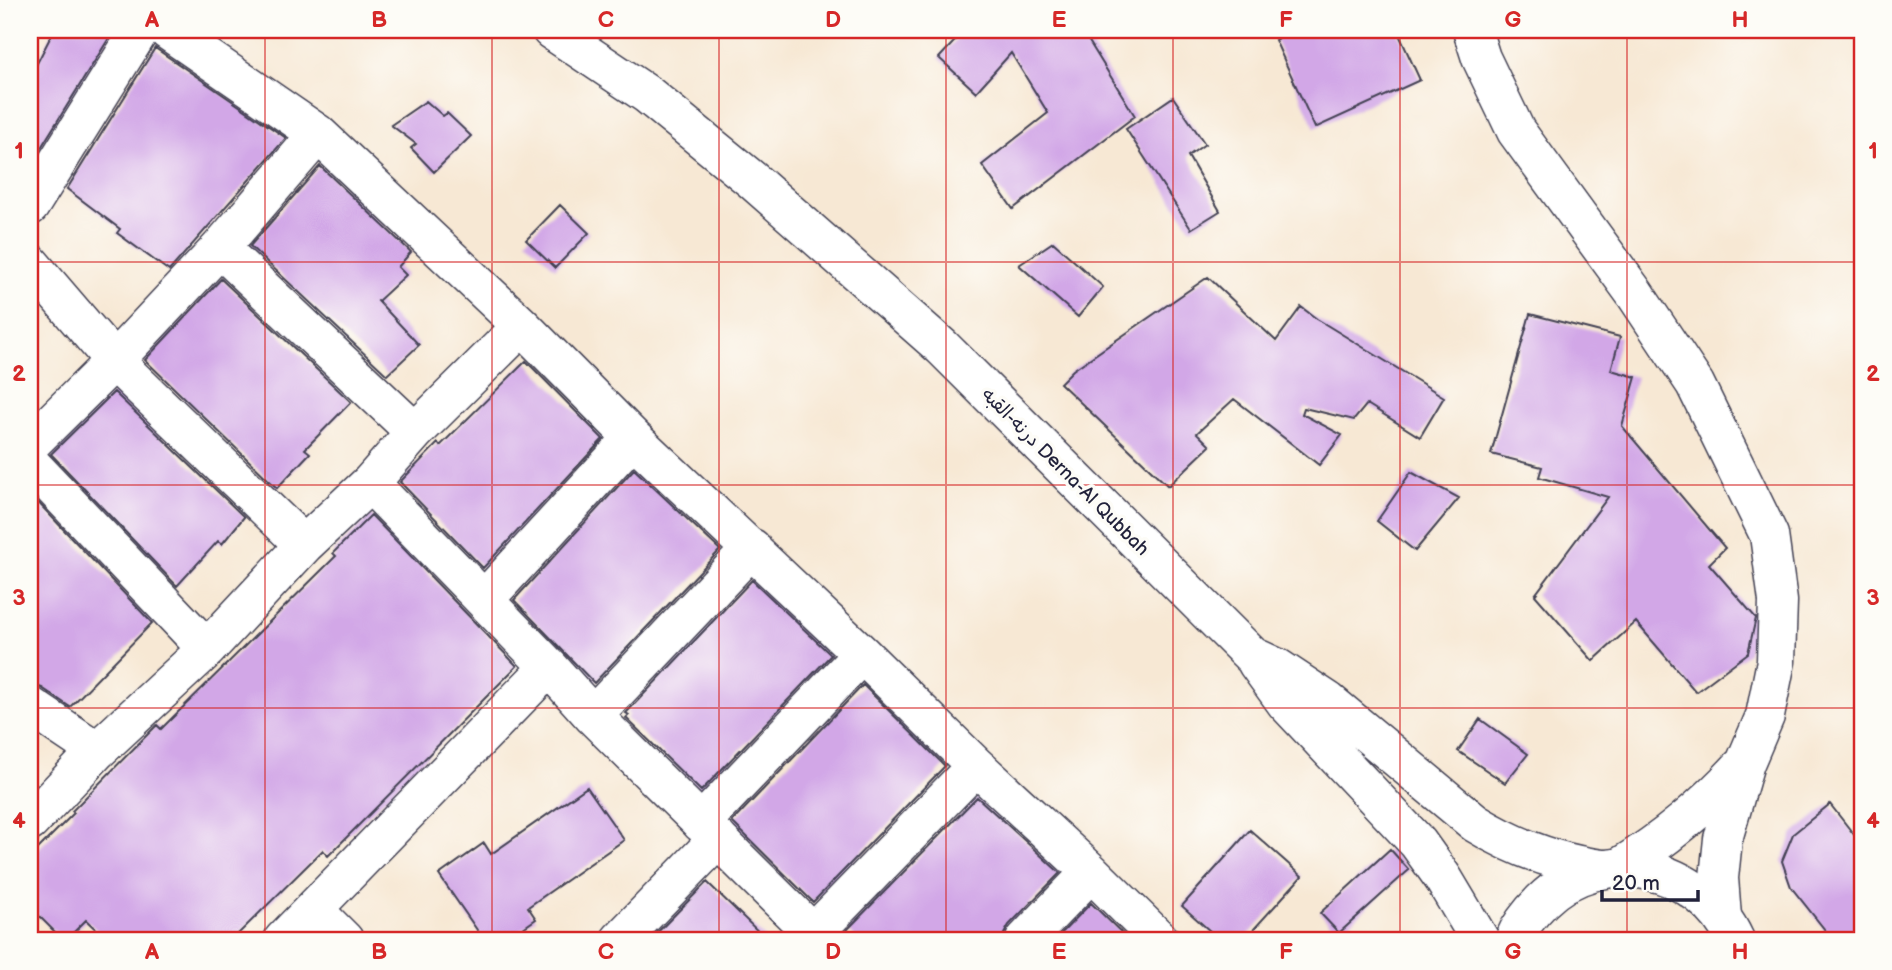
<svg xmlns="http://www.w3.org/2000/svg" width="1892" height="970" viewBox="0 0 1892 970" font-family="'Balsamiq Sans','Playpen Sans Arabic',sans-serif">
<style>
.building{fill:#d2a7e7}
.lines{fill:none;stroke-linecap:round;stroke-linejoin:round}
.minor-casing{stroke:#424052;stroke-width:41}
.major-casing{stroke:#424052;stroke-width:41}
.minor{stroke:#fff;stroke-width:38}
.major{stroke:#fff;stroke-width:38}
.grid{fill:none;stroke:#d62828;stroke-width:2;stroke-opacity:0.55}
.labels{text-anchor:middle;stroke-width:7;stroke-linejoin:round;paint-order:stroke}
.street-label{font-size:19px;fill:#22223b;stroke:#fdfcf7}
.neatline{fill:none;stroke:#d62828;stroke-width:2.5}
.grid-label{font-size:23px;text-anchor:middle;font-weight:bold;fill:#d62828}
</style>
<rect width="100%" height="100%" fill="#fdfcf7"/>
<filter id="ink" filterUnits="userSpaceOnUse"><feTurbulence type="fractalNoise" baseFrequency=".0143" numOctaves="2"/><feDisplacementMap in="SourceGraphic" scale="14" xChannelSelector="R" yChannelSelector="G"/><feConvolveMatrix kernelMatrix="1 2 1 2 8 2 1 2 1" color-interpolation-filters="sRGB"/></filter>
<filter id="wash" filterUnits="userSpaceOnUse"><feTurbulence type="fractalNoise" baseFrequency=".00686" numOctaves="4" result="noise"/><feDisplacementMap in="SourceGraphic" scale="28" xChannelSelector="R" yChannelSelector="G"/><feGaussianBlur stdDeviation="1.57" result="paint"/><feColorMatrix in="noise" values="0 0 0 0 0 0 0 0 0 0 0 0 0 0 0 0 0 1.4 0 .05"/><feComposite in="paint" operator="in"/></filter>
<g filter="url(#wash)">
<rect width="100%" height="100%" fill="#f7e8d4"/>
<g id="blocks">
<path class="building" d="M 54,30 L 114,30 L 32,162 L 30,161 L 30,77 Z
M 965,30 L 1082,30 L 1135,116 L 1013,209 L 982,165 L 1048,113 L 1011,53 L 976,92 L 939,58 Z
M 1293,30 L 1397,30 L 1420,80 L 1315,128 L 1275,40 Z
M 155,48 L 286,138 L 169,271 L 117,233 L 120,229 L 67,189 Z
M 1173,97 L 1205,144 L 1188,156 L 1220,211 L 1191,229 L 1126,129 Z
M 426,101 L 443,116 L 447,113 L 471,136 L 434,172 L 411,148 L 416,144 L 391,125 Z
M 320,166 L 411,252 L 398,267 L 406,275 L 378,301 L 419,345 L 387,375 L 250,246 Z
M 560,205 L 589,233 L 555,268 L 526,240 Z
M 1053,242 L 1103,287 L 1078,317 L 1019,265 Z
M 1208,277 L 1276,341 L 1301,307 L 1317,319 L 1444,397 L 1420,437 L 1367,404 L 1354,420 L 1304,408 L 1302,414 L 1342,435 L 1319,465 L 1234,399 L 1197,433 L 1210,446 L 1168,486 L 1060,383 L 1073,370 Z
M 221,279 L 351,402 L 305,449 L 310,453 L 277,488 L 145,360 Z
M 1530,314 L 1620,337 L 1611,370 L 1636,377 L 1622,426 L 1725,548 L 1709,564 L 1756,618 L 1748,653 L 1696,692 L 1636,622 L 1593,661 L 1535,595 L 1608,497 L 1539,477 L 1542,467 L 1491,454 Z
M 526,361 L 603,439 L 483,568 L 400,482 L 438,443 L 440,446 Z
M 114,392 L 244,517 L 222,544 L 218,541 L 177,586 L 51,454 Z
M 634,469 L 720,550 L 594,683 L 514,600 Z
M 1411,472 L 1459,498 L 1415,551 L 1377,521 Z
M 30,494 L 152,623 L 70,707 L 42,688 L 30,684 Z
M 371,515 L 517,666 L 328,856 L 323,850 L 232,940 L 107,940 L 86,920 L 66,940 L 63,940 L 30,907 L 30,857 L 74,813 L 72,811 L 154,728 L 157,725 L 161,729 L 336,556 L 333,553 Z
M 752,580 L 831,655 L 701,791 L 626,718 L 629,715 L 626,713 Z
M 863,685 L 945,766 L 813,902 L 732,822 Z
M 1480,719 L 1528,754 L 1505,783 L 1458,751 Z
M 587,787 L 624,840 L 528,907 L 536,919 L 506,940 L 484,940 L 439,875 L 484,843 L 491,854 Z
M 977,797 L 1060,873 L 1009,925 L 1004,934 L 1004,940 L 858,940 L 847,930 Z
M 1830,804 L 1862,845 L 1862,940 L 1833,940 L 1791,887 L 1782,861 L 1793,834 Z
M 1250,830 L 1302,876 L 1244,940 L 1220,940 L 1182,906 Z
M 1390,849 L 1409,870 L 1339,933 L 1320,913 Z
M 707,882 L 767,940 L 650,940 Z
M 1091,903 L 1129,940 L 1055,940 Z"/>
</g>
</g>
<g filter="url(#ink)">
<use href="#blocks" fill-opacity="0" stroke="#424052" stroke-width="2"/>
<g class="lines">
<g class="minor-casing">
<path id="minor" d="M 167,30 L 318,134 L 522,326 L 633,438 L 862,654 L 976,766 L 1091,872 L 1160,940
M 1472,30 L 1481,58 L 1516,131 L 1635,294 L 1695,384 L 1769,535 L 1778,601 L 1776,661 L 1765,716 L 1745,763 L 1723,839 L 1719,878 L 1722,917
M 30,206 L 140,30
M 220,248 L 415,432
M 30,263 L 114,361 L 304,545
M 30,444 L 114,361 L 220,248 L 318,134
M 30,463 L 207,649
M 370,483 L 549,667 L 593,716 L 820,940
M 484,600 L 633,438
M 30,706 L 97,751
M 593,716 L 752,548
M 30,822 L 97,751 L 207,649 L 304,545 L 370,483 L 415,432 L 522,326
M 701,823 L 862,654
M 1620,867 C 1666,839 1704,807 1741,767
M 314,910 L 344,940
M 283,940 L 549,667
M 620,940 L 718,839
M 807,940 L 976,766
M 1025,940 L 1091,872"/>
</g>
<g class="major-casing">
<path id="major" d="M 551,30 L 648,95 L 751,179 L 942,347 L 1252,656 L 1278,668 L 1328,701 L 1475,823 C 1516,848 1556,863 1603,869
M 1257,663 L 1286,703 L 1418,843 L 1443,878 L 1480,940
M 1514,940 C 1520,925 1531,912 1542,901 C 1602,842 1701,866 1735,940"/>
</g>
<use href="#minor" class="minor"/>
<use href="#major" class="major"/>
</g>
</g>
<path class="grid" d="M 265,30 L 265,940M 492,30 L 492,940M 719,30 L 719,940M 946,30 L 946,940M 1173,30 L 1173,940M 1400,30 L 1400,940M 1627,30 L 1627,940M 30,262 L 1862,262M 30,485 L 1862,485M 30,708 L 1862,708"/>
<g class="labels">
<g class="street-label">
<text transform="translate(1066 471) rotate(45)" y="7">درنه-القبه Derna-Al Qubbah</text>
</g>
</g>
<rect width="1892" height="970" fill="none" stroke="#fdfcf7" stroke-width="77"/>
<path d="M1602 890v10h96v-10" fill="none" stroke="#22223b" stroke-width="3.5"/>
<text x="1612" y="890" font-size="21" fill="#22223b" stroke="#fdfcf7" stroke-width="5" paint-order="stroke">20 m</text>
<rect x="38" y="38" width="1816" height="894" class="neatline"/>
<g class="grid-label">
<text x="152" y="27">A</text>
<text x="379" y="27">B</text>
<text x="606" y="27">C</text>
<text x="833" y="27">D</text>
<text x="1059" y="27">E</text>
<text x="1286" y="27">F</text>
<text x="1513" y="27">G</text>
<text x="1740" y="27">H</text>
<text x="19" y="158">1</text>
<text x="1873" y="158">1</text>
<text x="19" y="381">2</text>
<text x="1873" y="381">2</text>
<text x="19" y="605">3</text>
<text x="1873" y="605">3</text>
<text x="19" y="828">4</text>
<text x="1873" y="828">4</text>
<text x="152" y="959">A</text>
<text x="379" y="959">B</text>
<text x="606" y="959">C</text>
<text x="833" y="959">D</text>
<text x="1059" y="959">E</text>
<text x="1286" y="959">F</text>
<text x="1513" y="959">G</text>
<text x="1740" y="959">H</text>
</g>
</svg>
